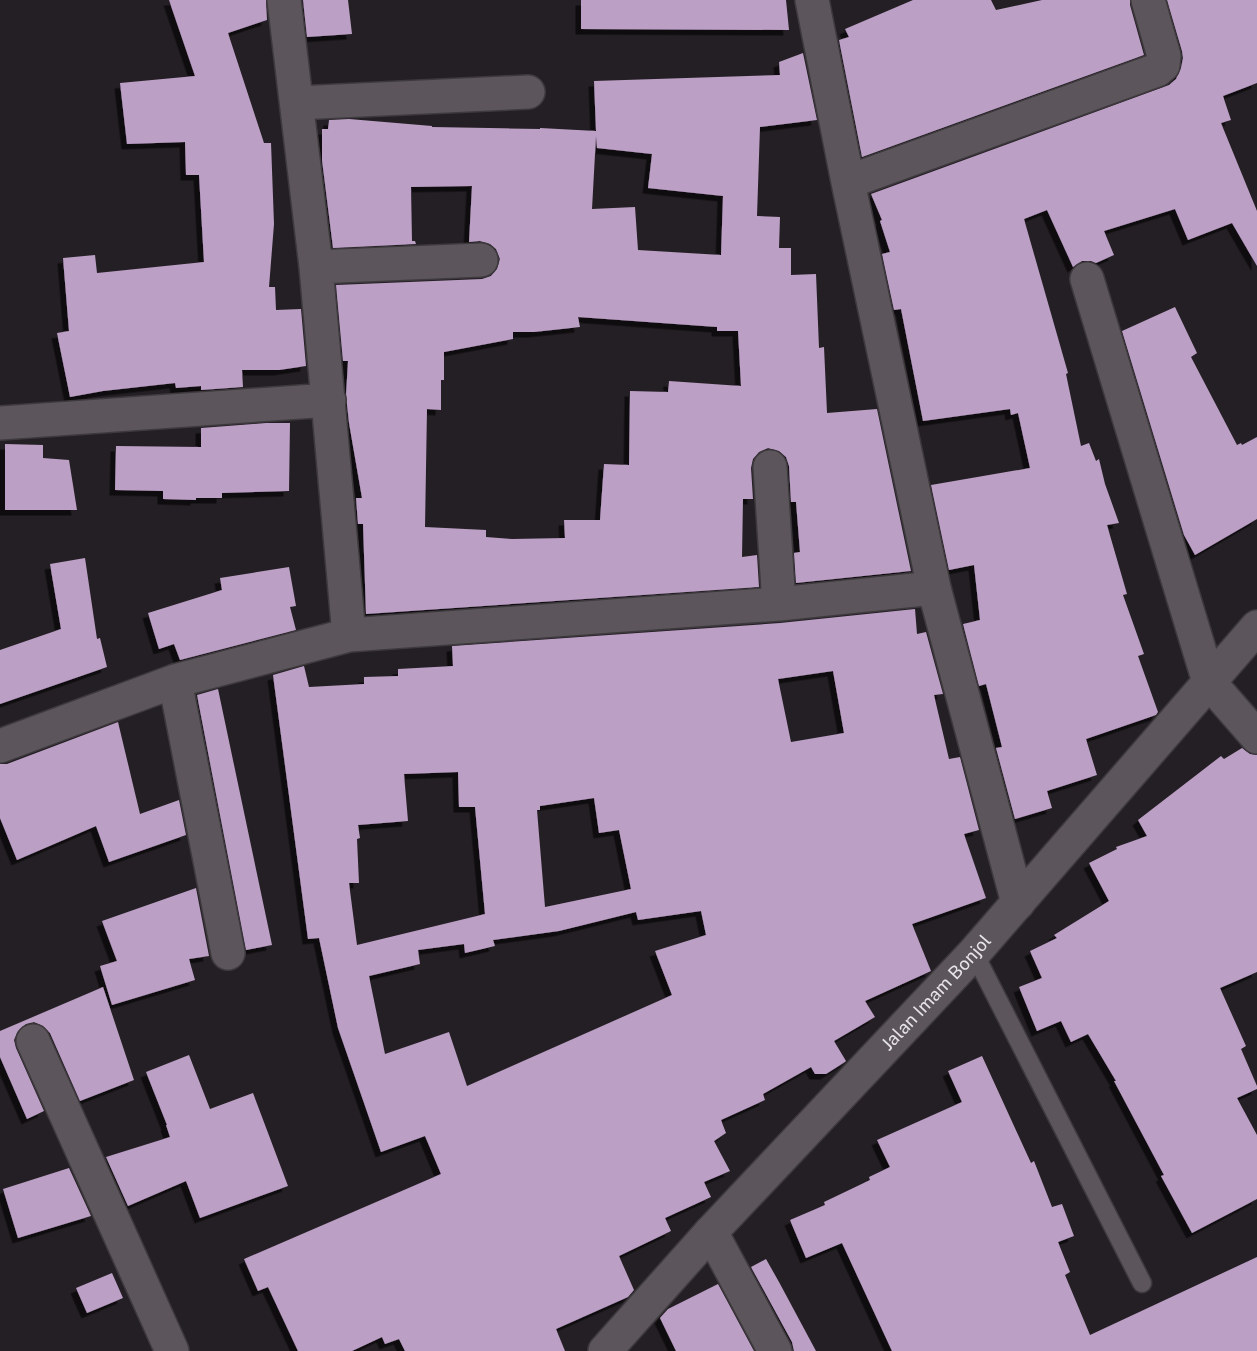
<svg xmlns="http://www.w3.org/2000/svg" width="1257" height="1351" viewBox="0 0 1257 1351" font-family="'Public Sans',sans-serif">
<style>
.building{fill:#bb9fc5;fill-rule:evenodd;filter:url(#shadow)}
.lines{fill:none;stroke-linecap:round;stroke-linejoin:round}
.service-casing{stroke:#3d393d;stroke-width:21}
.minor-casing{stroke:#3d393d;stroke-width:36}
.tertiary-casing{stroke:#3d393d;stroke-width:36}
.service{stroke:#5c565c;stroke-width:18}
.minor{stroke:#5c565c;stroke-width:33}
.tertiary{stroke:#5c565c;stroke-width:33}
.labels{text-anchor:middle;stroke-width:6;stroke-linejoin:round;paint-order:stroke}
.street-label{font-size:18px;fill:#e7e4e7;stroke:#241f24}
</style>
<defs>
<filter id="shadow"><feDropShadow dx="-5.5" dy="5.5" stdDeviation="0" flood-color="#0009"/></filter>
</defs>
<rect width="100%" height="100%" fill="#241f24"/>
<path class="building" d="M 169,0 L 266,0 L 267,20 L 228,33 L 264,143 L 271,143 L 274,224 L 269,287 L 275,287 L 276,310 L 301,309 L 306,366 L 279,370 L 242,370 L 243,387 L 201,390 L 201,386 L 176,388 L 175,383 L 103,391 L 70,397 L 57,333 L 69,331 L 63,258 L 95,255 L 97,273 L 204,262 L 199,175 L 186,175 L 185,142 L 127,144 L 120,83 L 195,76 Z
M 303,0 L 348,0 L 352,34 L 307,37 Z
M 581,0 L 786,0 L 789,30 L 581,29 Z
M 913,0 L 991,0 L 996,10 L 1042,0 L 1130,0 L 1130,5 L 1144,55 L 862,157 L 839,40 L 849,37 L 845,29 Z
M 1167,0 L 1257,0 L 1257,83 L 1223,96 L 1231,120 L 1221,123 L 1257,211 L 1257,266 L 1232,223 L 1188,240 L 1175,209 L 1104,231 L 1114,255 L 1096,263 L 1091,261 L 1082,261 L 1073,267 L 1047,210 L 1024,219 L 1068,373 L 1066,374 L 1081,446 L 1089,443 L 1096,461 L 1099,459 L 1105,484 L 1119,523 L 1107,525 L 1127,594 L 1123,595 L 1144,654 L 1138,656 L 1158,712 L 1156,715 L 1086,739 L 1097,775 L 1047,791 L 1052,808 L 1015,819 L 996,748 L 1002,747 L 986,684 L 979,686 L 963,624 L 980,620 L 974,565 L 949,570 L 931,485 L 1030,468 L 1018,413 L 1011,415 L 1010,409 L 923,421 L 901,309 L 894,310 L 882,254 L 890,252 L 880,221 L 882,220 L 871,194 L 1169,85 L 1176,79 L 1181,68 L 1183,58 L 1182,51 Z
M 803,53 L 817,120 L 760,127 L 757,216 L 780,217 L 779,248 L 791,248 L 791,275 L 816,274 L 819,348 L 824,347 L 827,413 L 877,409 L 911,571 L 796,583 L 794,553 L 800,552 L 796,502 L 791,502 L 789,466 L 786,457 L 779,451 L 768,448 L 759,452 L 753,459 L 751,468 L 753,499 L 743,499 L 742,557 L 757,555 L 759,587 L 366,614 L 363,524 L 358,524 L 356,498 L 362,498 L 349,423 L 346,395 L 348,361 L 343,361 L 336,285 L 482,279 L 491,276 L 497,269 L 500,259 L 496,249 L 490,244 L 480,241 L 469,242 L 472,186 L 411,187 L 412,241 L 415,241 L 416,244 L 333,248 L 322,160 L 322,129 L 328,129 L 329,120 L 349,119 L 432,126 L 432,127 L 540,129 L 540,128 L 596,131 L 594,81 L 780,75 L 779,62 ZM 596,136 L 597,148 L 652,154 L 648,188 L 723,196 L 721,255 L 638,250 L 635,207 L 592,209 ZM 578,317 L 717,327 L 717,331 L 738,331 L 741,386 L 669,381 L 668,392 L 630,391 L 629,465 L 604,464 L 600,520 L 564,520 L 565,538 L 512,539 L 486,537 L 486,530 L 425,527 L 427,409 L 441,410 L 441,380 L 444,380 L 444,352 L 513,339 L 513,332 L 534,332 L 580,327 Z
M 1175,307 L 1197,353 L 1191,357 L 1237,445 L 1241,443 L 1242,445 L 1257,437 L 1257,519 L 1195,555 L 1184,535 L 1122,331 Z
M 266,423 L 290,423 L 289,491 L 222,493 L 222,498 L 196,498 L 196,500 L 163,499 L 163,491 L 115,490 L 116,446 L 201,447 L 201,428 Z
M 5,444 L 43,445 L 43,458 L 69,460 L 77,510 L 5,510 Z
M 85,558 L 97,639 L 100,638 L 107,667 L 0,704 L 0,650 L 61,629 L 50,564 Z
M 289,567 L 296,606 L 290,607 L 296,630 L 180,660 L 174,644 L 159,649 L 148,613 L 222,590 L 220,578 Z
M 915,609 L 917,634 L 926,632 L 943,694 L 934,695 L 949,759 L 960,757 L 979,830 L 964,834 L 986,898 L 912,924 L 931,971 L 865,1001 L 875,1017 L 834,1041 L 846,1061 L 845,1062 L 826,1074 L 815,1074 L 811,1067 L 763,1094 L 765,1100 L 721,1120 L 726,1133 L 714,1141 L 730,1171 L 704,1182 L 711,1197 L 665,1218 L 671,1231 L 619,1256 L 634,1290 L 628,1297 L 556,1329 L 565,1351 L 405,1351 L 399,1339 L 385,1344 L 382,1337 L 352,1351 L 298,1351 L 268,1287 L 258,1291 L 244,1259 L 441,1174 L 425,1136 L 381,1152 L 338,1028 L 319,938 L 308,939 L 273,675 L 304,666 L 309,687 L 364,684 L 364,677 L 398,676 L 398,669 L 453,666 L 452,646 L 780,623 ZM 833,671 L 844,733 L 791,742 L 778,679 ZM 458,772 L 459,807 L 475,807 L 485,914 L 357,945 L 349,883 L 359,883 L 357,839 L 360,838 L 358,825 L 408,821 L 404,774 ZM 594,798 L 599,833 L 619,830 L 631,889 L 545,907 L 537,810 L 540,810 L 540,806 ZM 701,911 L 706,935 L 655,951 L 672,995 L 467,1086 L 449,1032 L 385,1054 L 369,976 L 420,964 L 418,950 L 464,944 L 465,953 L 495,946 L 493,940 L 559,931 L 636,912 L 638,920 Z
M 218,689 L 272,945 L 246,950 L 197,695 Z
M 118,722 L 140,814 L 179,800 L 186,835 L 109,862 L 96,826 L 17,860 L 0,818 L 0,764 L 7,764 Z
M 1242,748 L 1250,754 L 1257,755 L 1257,972 L 1220,988 L 1246,1046 L 1241,1049 L 1257,1086 L 1257,1089 L 1237,1098 L 1257,1135 L 1257,1199 L 1192,1233 L 1161,1176 L 1164,1175 L 1114,1081 L 1116,1081 L 1088,1034 L 1071,1042 L 1061,1021 L 1037,1031 L 1019,987 L 1042,978 L 1030,951 L 1057,938 L 1054,935 L 1109,901 L 1089,863 L 1117,849 L 1116,847 L 1147,836 L 1138,820 L 1221,756 L 1224,759 Z
M 196,888 L 209,956 L 189,959 L 195,980 L 112,1005 L 100,966 L 117,961 L 102,921 Z
M 103,987 L 134,1080 L 80,1101 L 50,1033 L 43,1026 L 34,1022 L 26,1024 L 18,1031 L 14,1040 L 16,1048 L 44,1111 L 27,1119 L 0,1057 L 0,1031 Z
M 189,1055 L 210,1109 L 253,1093 L 288,1186 L 200,1218 L 186,1181 L 128,1206 L 106,1157 L 170,1137 L 166,1125 L 167,1125 L 146,1072 Z
M 982,1056 L 1031,1163 L 1034,1161 L 1052,1207 L 1062,1204 L 1074,1236 L 1058,1242 L 1070,1272 L 1065,1275 L 1090,1335 L 1257,1257 L 1257,1351 L 892,1351 L 842,1243 L 806,1258 L 790,1220 L 825,1205 L 824,1202 L 870,1180 L 869,1177 L 890,1167 L 877,1140 L 962,1102 L 948,1071 Z
M 69,1168 L 91,1216 L 18,1238 L 3,1189 Z
M 766,1259 L 779,1282 L 816,1351 L 794,1351 L 792,1342 L 751,1267 Z
M 112,1273 L 123,1298 L 87,1313 L 76,1288 Z
M 718,1284 L 754,1351 L 676,1351 L 660,1318 L 668,1309 Z"/>
<g class="lines">
<g class="service-casing">
<path id="service" d="M 974,953 L 1142,1283"/>
</g>
<g class="minor-casing">
<path id="minor" d="M 284,0 L 316,267 L 349,635
M 812,0 L 848,182 L 934,588 L 1018,903
M 297,103 L 528,92
M 848,182 L 1157,70 L 1163,65 L 1164,56 L 1148,0
M 316,267 L 481,260
M 1087,279 L 1209,682 L 1257,737
M 0,423 L 329,400
M 770,467 L 779,604
M 175,681 L 228,953
M 0,746 L 175,681 L 349,635 L 779,604 L 934,588
M 33,1041 L 172,1351
M 711,1232 L 775,1351"/>
</g>
<g class="tertiary-casing">
<g id="tertiary">
<path id="s1" d="M 605,1351 L 711,1232 L 974,953 L 1257,627"/>
</g>
</g>
<use href="#service" class="service"/>
<use href="#minor" class="minor"/>
<use href="#tertiary" class="tertiary"/>
</g>
<g class="labels">
<g class="street-label">
<text dy="6" stroke="none"><textPath href="#s1" startOffset="488">Jalan Imam Bonjol</textPath></text>
</g>
</g>
</svg>
